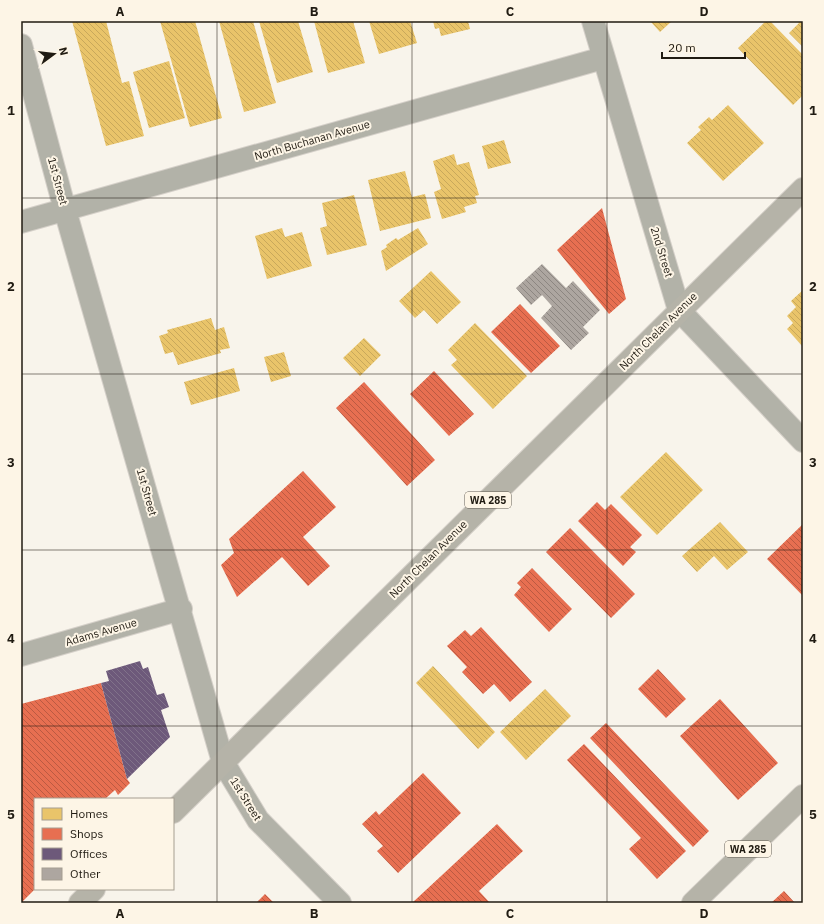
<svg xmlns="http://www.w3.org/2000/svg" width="824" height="924" viewBox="0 0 824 924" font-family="'IBM Plex Sans',sans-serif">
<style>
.homes{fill:url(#homes-back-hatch)}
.shops{fill:url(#shops-back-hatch)}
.offices{fill:url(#offices-back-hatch)}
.building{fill:url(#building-back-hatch)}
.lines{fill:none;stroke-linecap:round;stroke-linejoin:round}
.minor-casing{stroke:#d5d0c9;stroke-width:24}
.major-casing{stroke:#d5d0c9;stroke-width:24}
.minor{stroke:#b2b2a8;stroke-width:22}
.major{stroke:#b5b3a8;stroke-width:22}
.grid{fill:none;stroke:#201b12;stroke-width:1;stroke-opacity:0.55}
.labels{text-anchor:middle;stroke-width:4;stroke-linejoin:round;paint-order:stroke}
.shield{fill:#fdf5e6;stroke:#625c52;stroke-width:1}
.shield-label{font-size:10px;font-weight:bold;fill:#201b12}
.street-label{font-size:11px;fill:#201b12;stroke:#fdf5e6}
.neatline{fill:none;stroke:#201b12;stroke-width:1.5}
.grid-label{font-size:13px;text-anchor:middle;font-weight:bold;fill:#201b12}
</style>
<defs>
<pattern id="homes-back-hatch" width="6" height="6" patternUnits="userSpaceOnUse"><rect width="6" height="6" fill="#e9c46a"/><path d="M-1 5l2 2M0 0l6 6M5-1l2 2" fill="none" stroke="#c8a85b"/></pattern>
<pattern id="shops-back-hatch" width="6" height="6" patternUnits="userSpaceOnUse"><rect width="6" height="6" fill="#e76f51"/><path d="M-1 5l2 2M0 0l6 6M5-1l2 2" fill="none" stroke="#bb5a42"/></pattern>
<pattern id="offices-back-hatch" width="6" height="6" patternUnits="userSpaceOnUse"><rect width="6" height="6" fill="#6d597a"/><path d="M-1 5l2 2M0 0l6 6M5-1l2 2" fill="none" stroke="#81728a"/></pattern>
<pattern id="building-back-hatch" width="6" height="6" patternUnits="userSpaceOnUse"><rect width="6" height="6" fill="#ada6a0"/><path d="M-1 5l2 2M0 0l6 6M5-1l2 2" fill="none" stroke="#8c8681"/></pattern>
</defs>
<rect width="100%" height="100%" fill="#f8f4eb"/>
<path class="homes" d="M 72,21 L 106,21 L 122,83 L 129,81 L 144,136 L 106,146 Z
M 160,21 L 195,21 L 222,118 L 190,127 Z
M 219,21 L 253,21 L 276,103 L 244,112 Z
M 259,21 L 298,21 L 313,72 L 277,83 Z
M 314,21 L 353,21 L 365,63 L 328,73 Z
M 369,21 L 410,21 L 417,43 L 379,54 Z
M 433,21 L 468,21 L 470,29 L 441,36 L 439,28 L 435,29 Z
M 650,21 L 672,21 L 660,32 Z
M 766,21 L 770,21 L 803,55 L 803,95 L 793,105 L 738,48 Z
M 797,21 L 803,21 L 803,47 L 789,33 L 799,23 Z
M 169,61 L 185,118 L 149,128 L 133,72 Z
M 728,105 L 764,143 L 723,181 L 687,143 L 701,130 L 698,127 L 709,117 L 712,120 Z
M 504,140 L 511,163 L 488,169 L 482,146 Z
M 454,154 L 457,165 L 469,162 L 479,195 L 475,196 L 477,203 L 464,207 L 466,212 L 442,219 L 434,192 L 441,189 L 433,161 Z
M 405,171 L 412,197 L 425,194 L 431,218 L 380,231 L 368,180 Z
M 354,195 L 367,245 L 327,255 L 320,228 L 327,226 L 322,203 Z
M 282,228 L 285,237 L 302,232 L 312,266 L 267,279 L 255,236 Z
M 418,228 L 428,244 L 386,271 L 381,251 L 387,247 L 386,245 L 396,238 L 398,240 Z
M 431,271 L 461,302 L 437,324 L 424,310 L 415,318 L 399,301 Z
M 803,290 L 803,347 L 787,329 L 793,323 L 787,316 L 796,307 L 791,301 Z
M 211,318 L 215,330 L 224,327 L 230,348 L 220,350 L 221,353 L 178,365 L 173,352 L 165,354 L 159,336 L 168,333 L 167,330 Z
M 475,323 L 527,376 L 493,409 L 451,365 L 457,360 L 448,350 Z
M 364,338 L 381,355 L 360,376 L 343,358 Z
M 284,352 L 291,376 L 271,382 L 264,357 Z
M 234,368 L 240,391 L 191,405 L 184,382 Z
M 666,452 L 703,490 L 657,535 L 620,497 Z
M 720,522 L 748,552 L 727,570 L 714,556 L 697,572 L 682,556 Z
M 433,666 L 495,732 L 478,749 L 416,683 Z
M 545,689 L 571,716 L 526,760 L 500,732 Z"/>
<path class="shops" d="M 602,208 L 626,299 L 609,314 L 557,250 Z
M 520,304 L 560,346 L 531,373 L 491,332 Z
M 434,371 L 474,414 L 449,436 L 410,394 Z
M 364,382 L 435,460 L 407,486 L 336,408 Z
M 303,471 L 336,507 L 303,537 L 330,566 L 308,586 L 282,557 L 237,597 L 221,565 L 234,553 L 229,539 Z
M 597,502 L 605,510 L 611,504 L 642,535 L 630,547 L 636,552 L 623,566 L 578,521 Z
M 803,524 L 803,596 L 767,559 Z
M 570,528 L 635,594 L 611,618 L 546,552 Z
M 532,568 L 572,609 L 549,632 L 514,595 L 521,587 L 517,583 Z
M 481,627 L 532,682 L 510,702 L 494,684 L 483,694 L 462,672 L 467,667 L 447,646 L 465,630 L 471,636 Z
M 658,669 L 686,699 L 666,718 L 638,689 Z
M 101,683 L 127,779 L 130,783 L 118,795 L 115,790 L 105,799 L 35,799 L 35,889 L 21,903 L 21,704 Z
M 720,699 L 778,763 L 738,800 L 680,736 Z
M 606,723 L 709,831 L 693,847 L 590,738 Z
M 584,744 L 686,851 L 657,879 L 629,849 L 641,838 L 567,760 Z
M 423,773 L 461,813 L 398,873 L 377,851 L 383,846 L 362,824 L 376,811 L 379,815 Z
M 497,824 L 523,851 L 479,891 L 490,903 L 412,903 Z
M 784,891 L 795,903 L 771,903 Z
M 265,894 L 274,903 L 256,903 Z"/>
<path class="offices" d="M 140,661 L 143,669 L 148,667 L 157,695 L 164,693 L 169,707 L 161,710 L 170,737 L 127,779 L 101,683 L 109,681 L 106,671 Z"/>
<path class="building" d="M 542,264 L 566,288 L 573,281 L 600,310 L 583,327 L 589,333 L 571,350 L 541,318 L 552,306 L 542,295 L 531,305 L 516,288 Z"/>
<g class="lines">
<g class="minor-casing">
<path id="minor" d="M 593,21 L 679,310 L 803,441
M 21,45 L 65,210 L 223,762 L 258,820 L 340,903
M 21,222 L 603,58
M 21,655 L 181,609"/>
</g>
<g class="major-casing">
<path id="major" d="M 173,812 L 803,189
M 80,903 L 94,889
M 693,903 L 803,796"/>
</g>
<use href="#minor" class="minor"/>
<use href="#major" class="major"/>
</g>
<path class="grid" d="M 217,21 L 217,903M 412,21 L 412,903M 607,21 L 607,903M 21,198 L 803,198M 21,374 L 803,374M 21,550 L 803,550M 21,726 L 803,726"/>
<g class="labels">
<g class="shield">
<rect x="465" y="492" width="46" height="16" rx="3"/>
<rect x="725" y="841" width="46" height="16" rx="3"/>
</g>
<g class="shield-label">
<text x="488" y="504">WA 285</text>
<text x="748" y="853">WA 285</text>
</g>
<g class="street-label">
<text transform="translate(312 140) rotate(-16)" y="4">North Buchanan Avenue</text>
<text transform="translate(58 181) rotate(75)" y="4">1st Street</text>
<text transform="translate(662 252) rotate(73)" y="4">2nd Street</text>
<text transform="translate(658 331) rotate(-45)" y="4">North Chelan Avenue</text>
<text transform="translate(147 492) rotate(74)" y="4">1st Street</text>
<text transform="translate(428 559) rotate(-45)" y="4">North Chelan Avenue</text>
<text transform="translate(101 632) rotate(-16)" y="4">Adams Avenue</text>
<text transform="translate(246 799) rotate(58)" y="4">1st Street</text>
</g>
</g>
<rect width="824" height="924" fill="none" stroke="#fdf5e6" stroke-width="44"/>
<rect x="34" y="798" width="140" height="92" fill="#fdf5e6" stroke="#a59e91"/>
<rect x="42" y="808" width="20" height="12" fill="#e9c46a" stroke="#a59e91"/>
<text x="70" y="818" font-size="12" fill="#201b12">Homes</text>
<rect x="42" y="828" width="20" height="12" fill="#e76f51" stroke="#a59e91"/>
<text x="70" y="838" font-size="12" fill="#201b12">Shops</text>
<rect x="42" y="848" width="20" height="12" fill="#6d597a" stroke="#a59e91"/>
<text x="70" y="858" font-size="12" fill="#201b12">Offices</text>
<rect x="42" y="868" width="20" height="12" fill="#ada6a0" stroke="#a59e91"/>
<text x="70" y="878" font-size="12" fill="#201b12">Other</text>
<g transform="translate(54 54) rotate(75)" stroke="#fdf5e6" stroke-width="3" paint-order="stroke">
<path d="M0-3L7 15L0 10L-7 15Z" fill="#201b12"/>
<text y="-6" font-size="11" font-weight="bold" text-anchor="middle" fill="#201b12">N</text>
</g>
<path d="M662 52v6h83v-6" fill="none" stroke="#201b12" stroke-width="2"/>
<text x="668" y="52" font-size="12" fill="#201b12" stroke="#fdf5e6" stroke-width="3" paint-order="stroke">20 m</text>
<rect x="22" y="22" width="780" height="880" class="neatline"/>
<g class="grid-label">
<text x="120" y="16">A</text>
<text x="314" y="16">B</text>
<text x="510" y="16">C</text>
<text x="704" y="16">D</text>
<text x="11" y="115">1</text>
<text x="813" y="115">1</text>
<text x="11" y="291">2</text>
<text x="813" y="291">2</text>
<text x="11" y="467">3</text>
<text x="813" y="467">3</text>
<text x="11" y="643">4</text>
<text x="813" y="643">4</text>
<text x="11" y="819">5</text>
<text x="813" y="819">5</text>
<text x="120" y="918">A</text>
<text x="314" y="918">B</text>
<text x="510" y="918">C</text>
<text x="704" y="918">D</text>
</g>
</svg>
